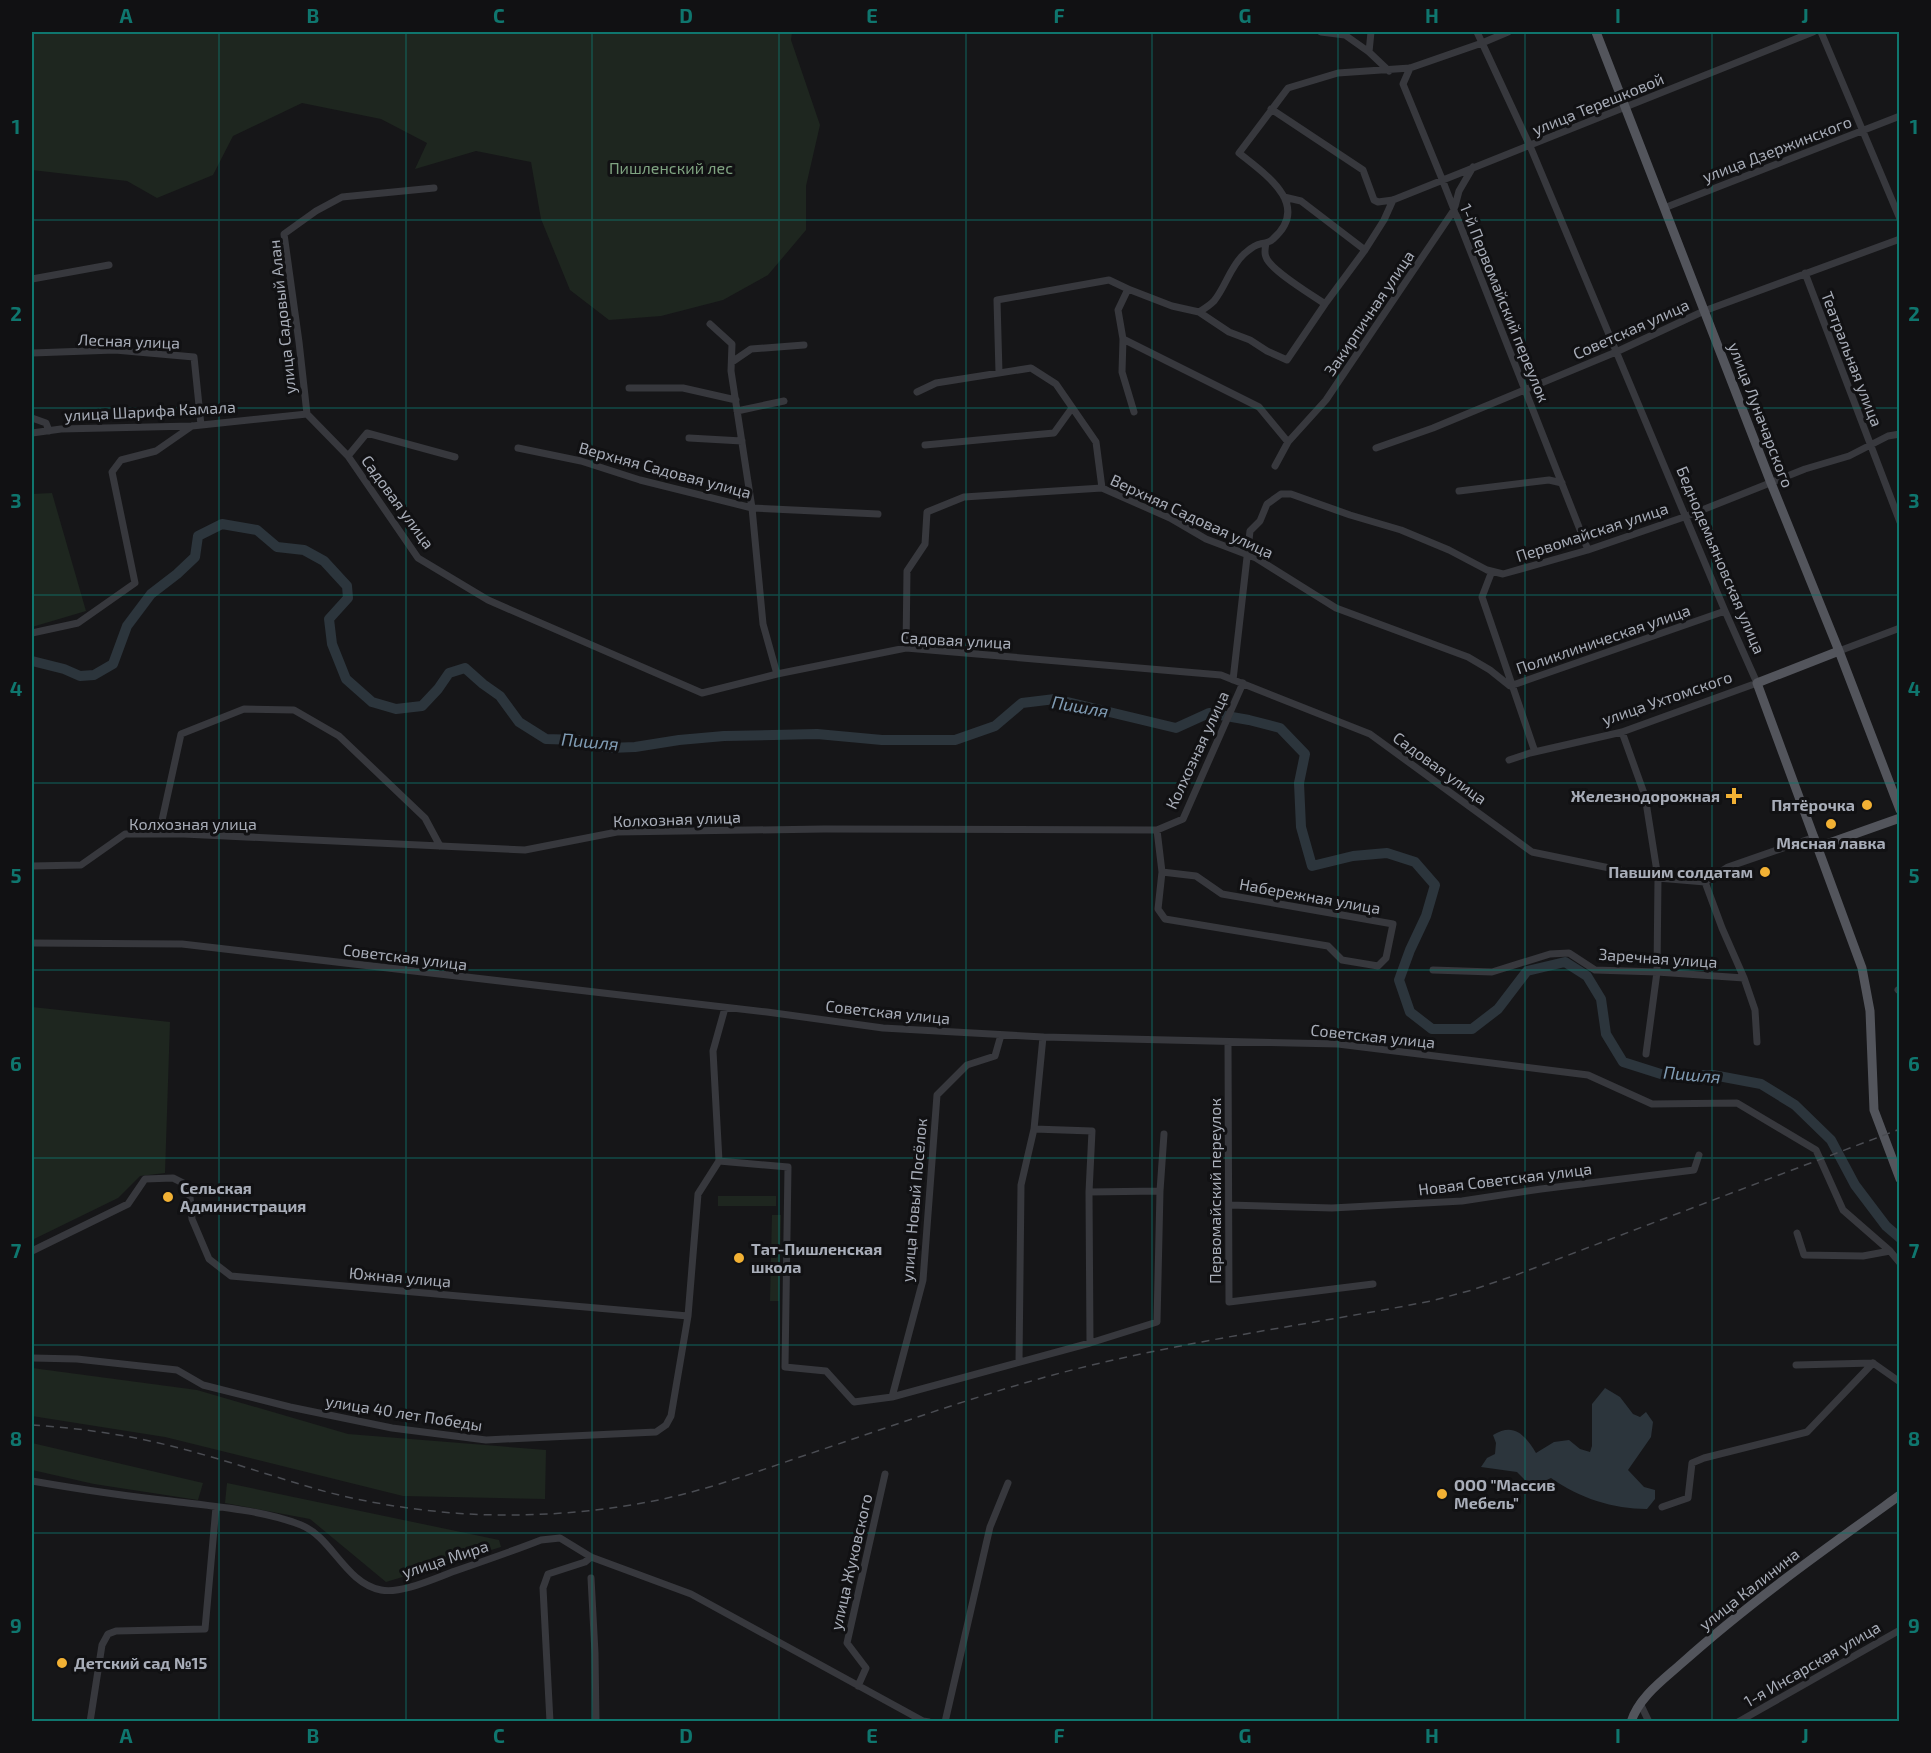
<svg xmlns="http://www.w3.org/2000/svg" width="1931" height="1753" viewBox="0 0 1931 1753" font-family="'Exo 2',sans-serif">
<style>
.green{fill:#1e261f}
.water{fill:#2c353c}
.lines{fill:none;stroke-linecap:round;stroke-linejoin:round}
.river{stroke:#2c353c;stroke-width:10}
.minor{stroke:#37383d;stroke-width:7}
.major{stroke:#53555c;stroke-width:9}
.rail{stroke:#4a4c52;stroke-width:1.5;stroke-dasharray:8 6;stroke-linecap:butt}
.grid{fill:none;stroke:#0f766e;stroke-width:1.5;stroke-opacity:0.55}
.poi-dot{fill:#f2b134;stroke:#111113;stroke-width:2}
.labels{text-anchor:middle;stroke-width:6;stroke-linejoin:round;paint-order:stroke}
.street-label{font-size:16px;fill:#a8adb8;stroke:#111113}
.park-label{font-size:16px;fill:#7fa381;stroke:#111113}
.poi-label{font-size:16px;font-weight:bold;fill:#a8adb8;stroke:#111113;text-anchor:start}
.water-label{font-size:18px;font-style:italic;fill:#7f9bb3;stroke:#111113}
.neatline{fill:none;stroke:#0f766e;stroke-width:2}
.grid-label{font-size:20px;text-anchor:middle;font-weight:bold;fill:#0f766e}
</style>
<rect width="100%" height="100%" fill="#161618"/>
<path class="green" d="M 32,32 L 792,32 L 791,40 L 820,125 L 806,186 L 806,230 L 768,275 L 723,300 L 661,316 L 609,320 L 570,290 L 541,219 L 531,162 L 476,151 L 415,169 L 427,143 L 381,119 L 302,103 L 233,136 L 213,175 L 157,198 L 127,181 L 32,170 Z
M 52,493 L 86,611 L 32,627 L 32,494 Z
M 32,1007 L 170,1022 L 165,1173 L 140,1176 L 118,1198 L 32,1240 Z
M 718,1196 L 776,1196 L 776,1206 L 718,1206 Z
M 772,1215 L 781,1215 L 779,1301 L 770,1301 Z
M 32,1368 L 197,1390 L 348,1434 L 546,1450 L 545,1499 L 403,1496 L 165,1437 L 32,1416 Z
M 32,1443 L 203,1483 L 198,1500 L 94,1484 L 32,1470 Z
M 227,1483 L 499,1540 L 501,1547 L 386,1582 L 310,1519 L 225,1503 Z"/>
<path class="water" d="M 1605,1388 L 1620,1397 L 1633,1414 L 1640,1417 L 1646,1412 L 1653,1422 L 1651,1437 L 1628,1470 L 1644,1487 L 1655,1490 L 1655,1499 L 1647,1509 C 1613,1509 1579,1498 1551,1478 L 1538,1484 L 1527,1482 L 1517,1472 L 1481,1467 L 1487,1458 L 1495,1454 L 1496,1443 L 1493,1435 C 1514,1422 1525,1435 1536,1453 L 1554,1442 L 1569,1440 L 1580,1449 L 1590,1452 L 1592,1446 L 1592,1404 Z"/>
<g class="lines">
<path class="river" d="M 32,661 L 64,669 L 80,676 L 94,675 L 113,664 L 127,626 L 151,594 L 177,574 L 195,557 L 198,536 L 222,524 L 257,530 L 277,547 L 304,550 L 324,561 L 347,586 L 348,598 L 329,619 L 332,644 L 346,679 L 372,702 L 396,709 L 422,706 L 438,689 L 449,673 L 465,668 L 483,684 L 500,696 L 519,722 L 546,739 L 578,740 L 609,748 L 635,747 L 679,740 L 724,736 L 817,734 L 882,740 L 955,740 L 995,726 L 1022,703 L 1055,699 L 1176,728 L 1209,713 L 1249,720 L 1280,728 L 1305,754 L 1299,783 L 1301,827 L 1312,866 L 1353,856 L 1387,853 L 1415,862 L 1435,885 L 1426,916 L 1410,950 L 1399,980 L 1410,1012 L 1432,1029 L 1472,1029 L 1498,1009 L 1527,971 L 1565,962 L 1587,976 L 1601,999 L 1606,1034 L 1623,1062 L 1664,1075 L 1713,1075 L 1761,1084 L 1795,1105 L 1831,1140 L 1855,1185 L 1886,1226 L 1900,1238"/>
<path class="minor" d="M 1321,32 L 1345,35 L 1369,52
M 1371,32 L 1369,52 L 1389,71
M 1477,32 L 1530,146 L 1725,611 L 1757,683 L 1622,732 L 1530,753 L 1509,760
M 1821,32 L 1900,219
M 1410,68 L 1403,84 L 1442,179 L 1588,550
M 1271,109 L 1363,170 L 1374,200 L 1378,202 L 1393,200 L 1813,32
M 1284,197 L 1301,201 L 1365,250 L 1384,220 L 1393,200
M 1664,208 L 1900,116
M 1266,243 C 1265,248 1264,253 1266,257 C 1270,270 1312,295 1325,304
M 1805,273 L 1900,522
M 32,279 L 109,265
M 1128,289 L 1172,306 L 1199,312 L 1229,332 L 1250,340 L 1267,351 L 1287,360 L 1325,304 L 1365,250
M 1199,312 C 1204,309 1210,305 1214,301 C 1226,286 1230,267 1244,254 C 1249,250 1254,245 1260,244 C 1265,243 1269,243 1273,239 C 1312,205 1265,174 1239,153 L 1288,88 L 1338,73 L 1410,68 L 1482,43 L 1508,32
M 710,324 L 732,344 L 731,371 L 752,508 L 763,624 L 777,674
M 1123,339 L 1259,407 L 1288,442
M 32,353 L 115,350 L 194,357 L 201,425
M 732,362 L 751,349 L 804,345
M 999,373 L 997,300 L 1109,280 L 1128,289 L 1118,310 L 1123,339 L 1122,372 L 1134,412
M 629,388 L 683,388 L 736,400
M 917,392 L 936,383 L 1031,368 L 1056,384 L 1096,442 L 1102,488
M 737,411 L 784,401
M 307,414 L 348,456 L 418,558 L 488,600 L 702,693 L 777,674 L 906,648 L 1221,675 L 1370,734 L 1532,852 L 1658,878 L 1705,882 L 1728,867 L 1815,837
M 307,414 L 299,342 L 284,234 L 316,211 L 342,197 L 434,188
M 32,418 L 46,423 L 49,431
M 32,433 L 61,429 L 192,426 L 307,414
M 689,438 L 742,441
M 925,445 L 1054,433 L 1072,408
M 518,448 L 581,461 L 640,480 L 752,508 L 878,514
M 1376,448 L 1433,428 L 1616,352 L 1704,311 L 1900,239
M 348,456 L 367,433 L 455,457
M 1275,466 L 1288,442 L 1326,400 L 1454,210 L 1459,191 L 1473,167
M 1459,491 L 1549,480 L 1562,483
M 1492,571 L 1482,597 L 1535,752
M 32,633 L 78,623 L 135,583 L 112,472 L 121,460 L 156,451 L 192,426
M 906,648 L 907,571 L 925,544 L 927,512 L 964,497 L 1102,488 L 1170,518 L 1206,539 L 1256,558 L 1336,608 L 1468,657 L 1490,670 L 1510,686 L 1725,611
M 1839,651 L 1900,628
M 1233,680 L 1250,531 L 1260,521 L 1267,504 L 1281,494 L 1291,494 L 1350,515 L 1401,530 L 1449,550 L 1487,570 L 1503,574 L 1588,550 L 1687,516 L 1805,469 L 1849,456 L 1888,436 L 1900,434
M 1622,732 L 1645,796 L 1658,878 L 1657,972 L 1646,1054
M 1157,830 L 1162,872 L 1196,876 L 1222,894 L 1393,924 L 1386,958 L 1378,966 L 1342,960 L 1328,946 L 1165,919 L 1158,909 L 1162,872
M 159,834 L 181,734 L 244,709 L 294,710 L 339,736 L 425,818 L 440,846
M 32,866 L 81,865 L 125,834 L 184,834 L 525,850 L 617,832 L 824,829 L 1157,830 L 1183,819 L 1243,683
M 1705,882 L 1722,928 L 1744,978 L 1755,1010 L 1757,1042
M 32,943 L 182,944 L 767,1012 L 883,1028 L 1043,1037 L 1338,1044 L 1588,1075 L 1652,1104 L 1737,1103 L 1816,1150 L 1843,1210 L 1890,1251 L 1900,1263
M 1433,970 L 1492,972 L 1550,954 L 1569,953 L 1595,970 L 1657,972 L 1744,978
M 1898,990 L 1900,989
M 725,1008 L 713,1051 L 719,1161 L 788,1167 L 785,1367 L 826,1371 L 854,1402 L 892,1397 L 1090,1343 L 1157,1322 L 1160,1191 L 1089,1192 L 1092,1131 L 1034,1129
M 1228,1043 L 1229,1302 L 1373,1284
M 1160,1191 L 1164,1134
M 1089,1192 L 1090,1343
M 1229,1205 L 1332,1208 L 1462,1201 L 1541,1189 L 1694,1170 L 1699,1155
M 1797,1233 L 1804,1255 L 1863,1256 L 1890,1251
M 32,1251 L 128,1204 L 145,1179 L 173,1178 L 189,1186 L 192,1219 L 209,1259 L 231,1276 L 688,1316
M 32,1358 L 77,1359 L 177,1370 L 203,1385 L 290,1407 L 392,1428 L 486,1440 L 656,1432 L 666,1425 L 671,1416 L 688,1316 L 698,1194 L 719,1161
M 1019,1362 L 1021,1185 L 1034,1129 L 1043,1037
M 1796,1365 L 1873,1363
M 892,1397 L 923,1280 L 937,1095 L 967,1065 L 995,1056 L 1001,1035
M 32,1481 C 78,1489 124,1496 171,1501 C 212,1506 263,1510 301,1525 C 332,1537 345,1583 381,1590 C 402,1594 435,1578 455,1571 C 484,1561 513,1551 541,1540 L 560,1538 L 591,1557 L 691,1594 L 923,1721 L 929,1722
M 1662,1507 L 1688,1498 L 1692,1463 L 1704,1458 L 1807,1432 L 1873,1363 L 1900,1382
M 591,1578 L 595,1653 L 596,1722
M 858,1686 L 866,1668 L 847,1643 L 885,1474
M 1640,1703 L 1649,1722
M 90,1722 L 102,1645 L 108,1634 L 116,1631 L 205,1629 L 216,1507
M 550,1722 L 543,1588 L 548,1574 L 585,1562 L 591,1557
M 945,1722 L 990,1527 L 1008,1483
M 1738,1722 L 1900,1630"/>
<path class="major" d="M 1596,32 L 1771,483 L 1839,651 L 1900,810
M 1839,651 L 1757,683 L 1862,968 L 1870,1011 L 1874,1110 L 1900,1179
M 1818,847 L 1900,818
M 1631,1722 C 1639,1697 1663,1680 1682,1663 C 1750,1602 1825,1549 1900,1495"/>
<path class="rail" d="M 32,1425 C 77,1428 123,1434 167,1445 C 221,1458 273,1477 327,1492 C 389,1508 455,1516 520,1515 C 568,1514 616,1509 663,1499 C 708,1489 751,1474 794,1459 C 872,1433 949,1405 1028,1382 C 1158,1344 1298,1327 1431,1301 L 1472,1290 L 1516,1275 L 1900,1129"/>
</g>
<path class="grid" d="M 219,32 L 219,1722M 406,32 L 406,1722M 592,32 L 592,1722M 779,32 L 779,1722M 966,32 L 966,1722M 1152,32 L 1152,1722M 1338,32 L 1338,1722M 1525,32 L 1525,1722M 1712,32 L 1712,1722M 32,220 L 1900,220M 32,408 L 1900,408M 32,595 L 1900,595M 32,783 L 1900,783M 32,970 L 1900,970M 32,1158 L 1900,1158M 32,1345 L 1900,1345M 32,1533 L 1900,1533"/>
<g class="poi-dot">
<path d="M1731 787h6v6h6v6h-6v6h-6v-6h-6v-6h6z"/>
<circle cx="1867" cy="805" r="6"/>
<circle cx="1831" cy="824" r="6"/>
<circle cx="1765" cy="872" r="6"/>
<circle cx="168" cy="1197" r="6"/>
<circle cx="739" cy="1258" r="6"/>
<circle cx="1442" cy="1494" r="6"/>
<circle cx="62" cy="1663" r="6"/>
</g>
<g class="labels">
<g class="street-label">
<text transform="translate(1598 104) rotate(-22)" y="6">улица Терешковой</text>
<text transform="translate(1777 149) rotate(-21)" y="6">улица Дзержинского</text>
<text transform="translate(1505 303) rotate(68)" y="6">1-й Первомайский переулок</text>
<text transform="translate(1369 313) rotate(-56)" y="6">Закирпичная улица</text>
<text transform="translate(282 317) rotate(-96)" y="6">улица Садовый Алан</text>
<text transform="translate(1631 329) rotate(-24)" y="6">Советская улица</text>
<text transform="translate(129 341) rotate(2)" y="6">Лесная улица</text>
<text transform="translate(1852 359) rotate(69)" y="6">Театральная улица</text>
<text transform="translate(150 411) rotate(-3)" y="6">улица Шарифа Камала</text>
<text transform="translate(1761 415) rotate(69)" y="6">улица Луначарского</text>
<text transform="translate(665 470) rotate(15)" y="6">Верхняя Садовая улица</text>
<text transform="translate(398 502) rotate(54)" y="6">Садовая улица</text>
<text transform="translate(1192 516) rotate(25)" y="6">Верхняя Садовая улица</text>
<text transform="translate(1592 532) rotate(-18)" y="6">Первомайская улица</text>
<text transform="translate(1721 560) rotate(67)" y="6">Беднодемьяновская улица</text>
<text transform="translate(1603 639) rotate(-19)" y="6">Поликлиническая улица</text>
<text transform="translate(956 640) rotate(3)" y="6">Садовая улица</text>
<text transform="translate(1667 698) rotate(-19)" y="6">улица Ухтомского</text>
<text transform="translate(1197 750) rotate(-65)" y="6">Колхозная улица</text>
<text transform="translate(1440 768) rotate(36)" y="6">Садовая улица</text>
<text transform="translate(677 819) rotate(-2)" y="6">Колхозная улица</text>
<text x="193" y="830">Колхозная улица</text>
<text transform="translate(1310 896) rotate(10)" y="6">Набережная улица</text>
<text transform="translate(405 957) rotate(7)" y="6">Советская улица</text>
<text transform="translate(1658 958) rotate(4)" y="6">Заречная улица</text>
<text transform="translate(888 1012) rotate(6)" y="6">Советская улица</text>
<text transform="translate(1373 1036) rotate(6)" y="6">Советская улица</text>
<text transform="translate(1505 1179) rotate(-7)" y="6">Новая Советская улица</text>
<text transform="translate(1215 1191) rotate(-90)" y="6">Первомайский переулок</text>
<text transform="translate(914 1200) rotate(-85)" y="6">улица Новый Посёлок</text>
<text transform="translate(400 1277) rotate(5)" y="6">Южная улица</text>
<text transform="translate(404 1413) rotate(9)" y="6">улица 40 лет Победы</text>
<text transform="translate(445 1559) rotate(-18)" y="6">улица Мира</text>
<text transform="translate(851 1562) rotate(-77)" y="6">улица Жуковского</text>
<text transform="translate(1749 1589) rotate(-38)" y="6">улица Калинина</text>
<text transform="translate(1812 1664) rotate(-30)" y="6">1-я Инсарская улица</text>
</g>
<g class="park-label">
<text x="671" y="174">Пишленский лес</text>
</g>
<g class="poi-label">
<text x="1720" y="802" text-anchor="end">Железнодорожная</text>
<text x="1855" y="811" text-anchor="end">Пятёрочка</text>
<text x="1831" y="849" text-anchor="middle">Мясная лавка</text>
<text x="1753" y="878" text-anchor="end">Павшим солдатам</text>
<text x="180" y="1194">Сельская<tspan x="180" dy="18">Администрация</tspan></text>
<text x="751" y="1255">Тат-Пишленская<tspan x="751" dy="18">школа</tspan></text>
<text x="1454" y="1491">ООО "Массив<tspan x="1454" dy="18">Мебель"</tspan></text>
<text x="74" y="1669">Детский сад №15</text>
</g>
<g class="water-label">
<text transform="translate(1080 707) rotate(10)" y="6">Пишля</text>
<text transform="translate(590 742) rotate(5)" y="6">Пишля</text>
<text transform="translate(1692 1075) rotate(5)" y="6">Пишля</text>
</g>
</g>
<rect width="1931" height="1753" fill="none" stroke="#111113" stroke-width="66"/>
<rect x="33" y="33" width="1865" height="1687" class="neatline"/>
<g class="grid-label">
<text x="126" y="23">A</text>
<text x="313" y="23">B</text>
<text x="499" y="23">C</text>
<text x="686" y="23">D</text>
<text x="872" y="23">E</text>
<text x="1059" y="23">F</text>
<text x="1245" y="23">G</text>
<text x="1432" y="23">H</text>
<text x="1618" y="23">I</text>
<text x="1805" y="23">J</text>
<text x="16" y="134">1</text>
<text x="1914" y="134">1</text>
<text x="16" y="321">2</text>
<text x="1914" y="321">2</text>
<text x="16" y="508">3</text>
<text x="1914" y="508">3</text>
<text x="16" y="696">4</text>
<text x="1914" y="696">4</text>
<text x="16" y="883">5</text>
<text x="1914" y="883">5</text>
<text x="16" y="1071">6</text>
<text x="1914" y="1071">6</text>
<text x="16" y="1258">7</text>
<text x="1914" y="1258">7</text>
<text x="16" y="1446">8</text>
<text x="1914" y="1446">8</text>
<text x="16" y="1633">9</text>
<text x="1914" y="1633">9</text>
<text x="126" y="1743">A</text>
<text x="313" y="1743">B</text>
<text x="499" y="1743">C</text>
<text x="686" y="1743">D</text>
<text x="872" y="1743">E</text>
<text x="1059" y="1743">F</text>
<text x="1245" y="1743">G</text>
<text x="1432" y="1743">H</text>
<text x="1618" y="1743">I</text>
<text x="1805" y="1743">J</text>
</g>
</svg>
